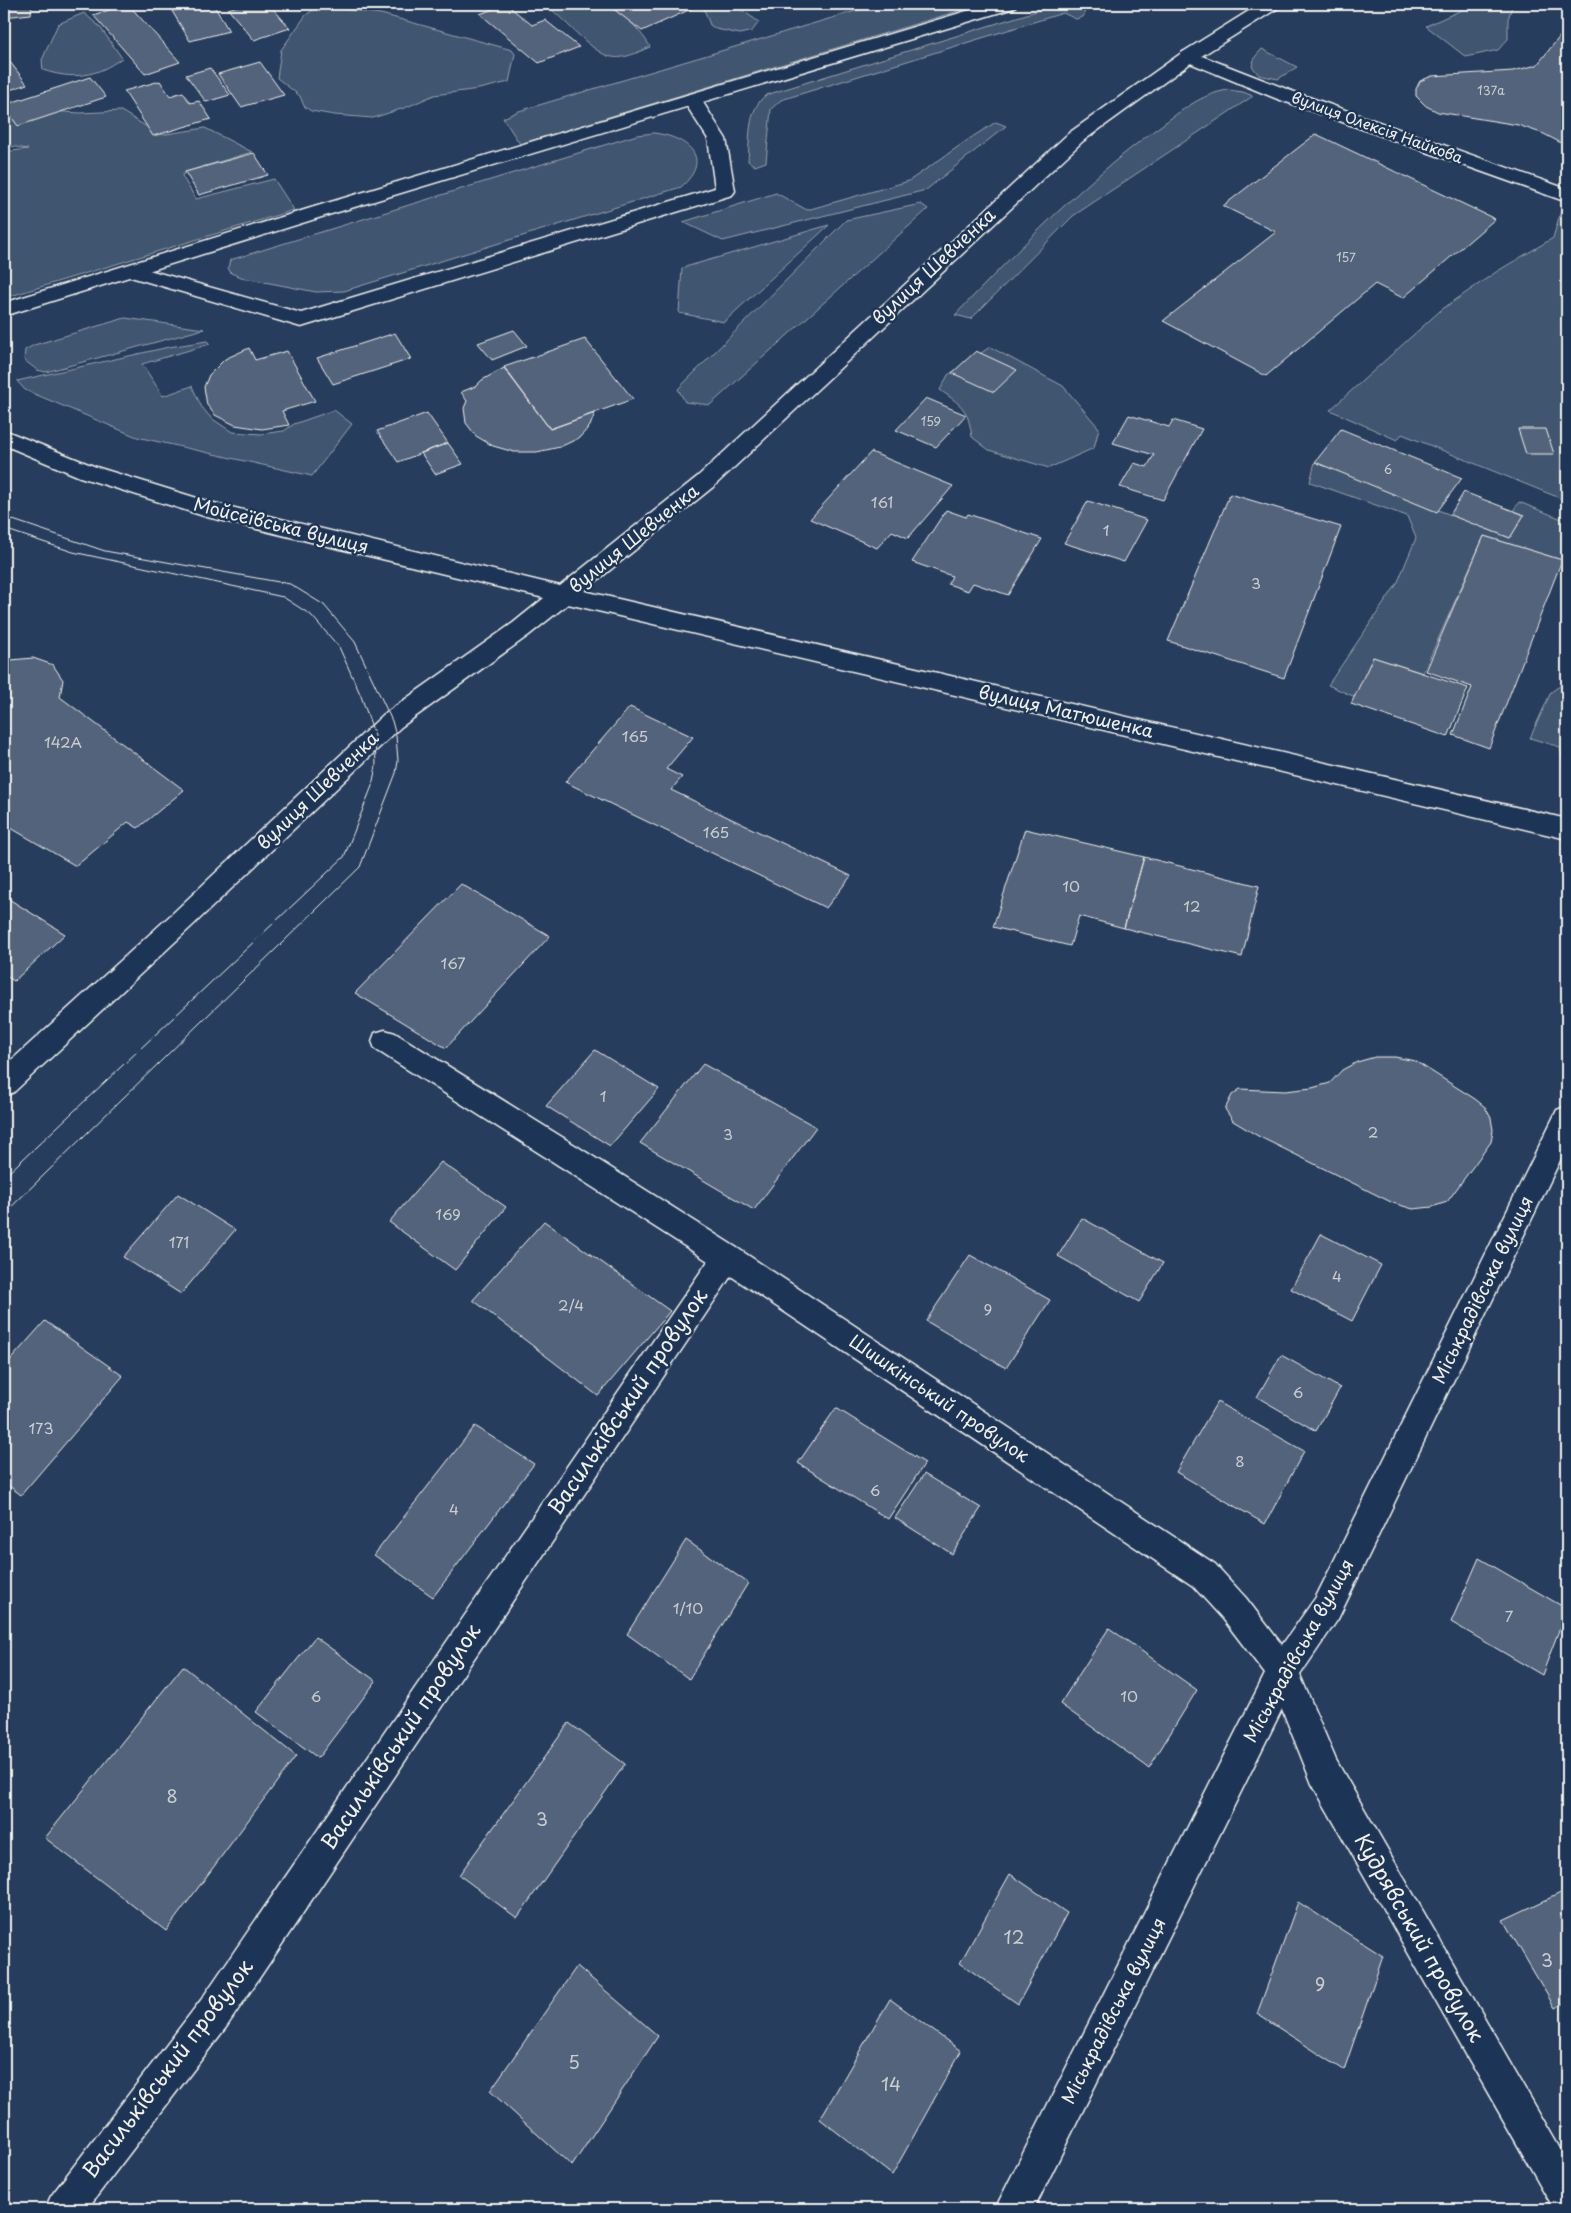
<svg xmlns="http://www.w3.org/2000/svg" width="1571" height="2213" viewBox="0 0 1571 2213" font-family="'Playpen Sans',sans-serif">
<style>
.green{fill:#40546f;stroke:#9aa2ac}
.building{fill:#52647b;stroke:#f4f1e8}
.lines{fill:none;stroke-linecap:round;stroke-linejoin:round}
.lane-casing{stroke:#f4f1e8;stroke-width:3}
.street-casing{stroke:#f4f1e8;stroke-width:3}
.secondary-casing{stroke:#f4f1e8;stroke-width:3}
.primary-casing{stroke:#f4f1e8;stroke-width:3}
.lane{fill:#1d3557;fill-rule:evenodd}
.street{fill:#1d3557;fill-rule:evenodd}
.secondary{fill:#1d3557;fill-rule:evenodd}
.primary{fill:#1d3557;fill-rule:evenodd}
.tram{stroke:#f4f1e8;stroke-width:1}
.labels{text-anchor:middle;stroke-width:5;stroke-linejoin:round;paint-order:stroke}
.far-number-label{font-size:12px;fill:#cccecd}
.far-street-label{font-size:15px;fill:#f4f1e8;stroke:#1d3557}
.number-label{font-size:15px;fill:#cccecd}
.street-label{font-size:18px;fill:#f4f1e8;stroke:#1d3557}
.near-number-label{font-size:18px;fill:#cccecd}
.near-street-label{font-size:21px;fill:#f4f1e8;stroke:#1d3557}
</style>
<rect width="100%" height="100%" fill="#263d5d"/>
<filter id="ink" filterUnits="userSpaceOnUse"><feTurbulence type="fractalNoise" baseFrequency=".02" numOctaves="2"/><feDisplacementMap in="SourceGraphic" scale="10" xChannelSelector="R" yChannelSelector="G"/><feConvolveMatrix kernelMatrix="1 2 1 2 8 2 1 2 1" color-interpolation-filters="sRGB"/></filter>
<g filter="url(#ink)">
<path class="green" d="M 545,4 C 558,4 596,1 607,4 C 618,7 645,35 650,47 C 638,52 622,61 608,56 C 590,50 562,17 545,4 Z
M 702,4 L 733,4 L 759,22 L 752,31 L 740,34 L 716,29 L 710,25 Z
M 879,4 L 981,4 L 520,144 L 503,118 L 519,111 Z
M 1059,4 L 1075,6 L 1085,13 L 1083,17 L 1076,19 L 1063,13 L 781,100 L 771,109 L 766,162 L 755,166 L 748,161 C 750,138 747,110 766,95 Z
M 1475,4 L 1513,4 L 1508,19 L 1508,39 L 1498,50 L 1466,57 L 1426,26 Z
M 319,6 L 381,14 L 512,50 L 515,54 L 509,82 L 479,89 L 434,95 L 407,107 L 373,118 L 334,115 L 311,111 L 304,106 L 300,96 L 277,78 L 281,50 L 306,15 Z
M 84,13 L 100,27 L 122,58 C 96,77 73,80 43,70 L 42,60 L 58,24 Z
M 1262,49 L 1297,67 L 1278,79 L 1259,75 L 1252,66 L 1255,57 Z
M 1228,90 L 1243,92 L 1253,96 L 1073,216 L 971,319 L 955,315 C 1020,248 1083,182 1159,127 C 1181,111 1201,94 1228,90 Z
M 4,108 L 80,113 L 121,111 L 160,135 L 205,128 L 252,152 L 185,172 L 182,176 L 196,199 L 274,179 L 294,210 L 4,298 L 4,152 L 28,149 L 4,145 Z
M 996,122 L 1006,126 L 926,190 L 723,241 L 683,222 L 776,193 L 807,210 L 909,181 L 972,137 Z
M 654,133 C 687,137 714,158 681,187 L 344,291 L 316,292 L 244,278 L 231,273 L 228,268 L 230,260 L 637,135 Z
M 921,204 L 928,209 L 710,405 L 685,402 L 678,389 L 846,220 Z
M 1562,207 L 1567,209 L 1567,501 L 1402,434 L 1397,440 L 1330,410 L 1441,310 L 1496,272 L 1553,238 Z
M 829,225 L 724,322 L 679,313 L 682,268 Z
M 125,318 L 204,329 L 46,372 L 37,370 L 24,360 L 25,350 L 34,345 Z
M 207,341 L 210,344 L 142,364 L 163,396 L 192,386 L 201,406 L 211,418 L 232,432 L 261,434 L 284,431 L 294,424 L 334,410 L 352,424 L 312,476 L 137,437 L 25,390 L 17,381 L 169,347 Z
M 990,347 L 1063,386 L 1099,428 L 1094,448 L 1049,468 L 989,450 L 972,437 C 968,409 963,406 940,390 L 948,375 Z
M 1315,462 L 1510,538 L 1524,515 L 1513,511 L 1519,502 L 1567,521 L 1567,551 L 1562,560 L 1484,536 L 1423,673 L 1373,657 L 1355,697 L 1328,685 L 1397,584 L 1416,538 L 1407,516 L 1310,482 Z
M 1567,681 L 1567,769 L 1564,768 L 1560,747 L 1530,738 L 1551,692 Z"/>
<path class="building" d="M 4,4 L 32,4 L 31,14 L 4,17 Z
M 128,4 L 180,62 L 145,74 L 93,15 Z
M 200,4 L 213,4 L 229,31 L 190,41 L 172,11 Z
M 244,4 L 269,4 L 290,28 L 254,40 L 228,9 Z
M 506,4 L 532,25 L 545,20 L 579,47 L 539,63 L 480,14 Z
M 607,4 L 684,4 L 691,9 L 642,31 Z
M 1567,31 L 1567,146 L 1544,134 L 1518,125 L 1438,112 L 1426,106 L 1416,96 L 1416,89 L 1420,81 L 1432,76 L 1513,71 L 1537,65 L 1561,35 Z
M 10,62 L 27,84 L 4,92 L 4,64 Z
M 260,62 L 284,95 L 241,107 L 218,74 Z
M 210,68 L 230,95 L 206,102 L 186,75 Z
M 90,77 L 106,97 L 18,126 L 4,107 L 4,105 Z
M 160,81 L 170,96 L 183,92 L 190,103 L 199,101 L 211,119 L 153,136 L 124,91 Z
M 1316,134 L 1495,219 L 1403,298 L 1375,284 L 1266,376 L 1163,321 L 1276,232 L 1223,206 Z
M 254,153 L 268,175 L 199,195 L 185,172 Z
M 514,330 L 527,346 L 492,360 L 478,343 Z
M 395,333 L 411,359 L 333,384 L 317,358 Z
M 585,339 L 633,399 L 550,429 L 504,367 Z
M 249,348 L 255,360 L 287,351 L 315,401 L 282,411 L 289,425 L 262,429 L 235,425 L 215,415 L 207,405 L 204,387 L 209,375 L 225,359 Z
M 976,351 L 1017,370 L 994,392 L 952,373 Z
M 504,368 L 550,429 L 595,413 L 590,426 L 579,438 L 560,447 L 537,452 L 514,452 L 493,446 L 476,436 L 466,423 L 464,408 L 467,401 L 461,392 L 476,386 L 482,380 Z
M 926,398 L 966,415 L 936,447 L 896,430 Z
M 427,413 L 448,443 L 398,462 L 377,431 Z
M 1129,415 L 1169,427 L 1173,420 L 1202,429 L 1163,500 L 1120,487 L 1134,463 L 1147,467 L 1154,455 L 1113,443 Z
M 1341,429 L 1462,478 L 1437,512 L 1315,462 Z
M 1518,429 L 1546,429 L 1554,454 L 1526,454 Z
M 448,443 L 463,464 L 435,474 L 421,453 Z
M 871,452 L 953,486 L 908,538 L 892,531 L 877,548 L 810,519 Z
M 1464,492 L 1524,515 L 1510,538 L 1450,515 Z
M 1230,494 L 1341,527 L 1284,678 L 1168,641 Z
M 1088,501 L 1147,520 L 1124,562 L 1064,543 Z
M 946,510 L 966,517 L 968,514 L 1042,539 L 1008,595 L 973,583 L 968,591 L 948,584 L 952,576 L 912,562 Z
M 1484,536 L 1562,560 L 1489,748 L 1453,735 L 1472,687 L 1426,671 Z
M 4,654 L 11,660 L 33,658 L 53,665 L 63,680 L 60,697 L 184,790 L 138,828 L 128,822 L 76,866 L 4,824 Z
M 1373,657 L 1468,688 L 1448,737 L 1351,704 Z
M 630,707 L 693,737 L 666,769 L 682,777 L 671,790 L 851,876 L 826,908 L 565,782 Z
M 1025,829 L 1144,857 L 1124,928 L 1079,916 L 1070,946 L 993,927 Z
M 1144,857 L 1259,886 L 1242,957 L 1124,928 Z
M 461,884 L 550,936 L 446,1048 L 355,993 Z
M 4,896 L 65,934 L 14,981 L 4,975 Z
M 595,1050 L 659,1089 L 610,1146 L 546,1106 Z
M 1375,1057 L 1395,1057 L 1415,1061 L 1475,1099 L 1485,1107 L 1491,1118 L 1493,1130 L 1491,1142 L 1447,1202 L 1432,1207 L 1413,1209 L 1393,1203 L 1258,1136 L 1233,1121 L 1225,1109 L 1232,1095 L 1240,1089 L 1285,1091 L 1312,1088 L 1330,1083 L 1342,1070 L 1357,1062 Z
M 703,1064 L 816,1127 L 754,1210 L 640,1143 Z
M 441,1162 L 506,1207 L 455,1270 L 389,1222 Z
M 178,1194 L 235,1230 L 181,1294 L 123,1257 Z
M 1082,1218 L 1163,1263 L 1139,1302 L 1058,1256 Z
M 544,1221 L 670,1311 L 598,1396 L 473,1300 Z
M 1321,1234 L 1381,1265 L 1352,1321 L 1291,1289 Z
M 970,1255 L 1050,1300 L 1006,1368 L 926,1321 Z
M 45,1321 L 123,1376 L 21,1495 L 4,1482 L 4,1367 Z
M 1281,1355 L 1340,1388 L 1316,1431 L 1257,1397 Z
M 1217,1402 L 1304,1451 L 1265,1524 L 1176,1472 Z
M 836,1408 L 925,1463 L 888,1519 L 798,1463 Z
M 475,1426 L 534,1464 L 433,1597 L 374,1555 Z
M 924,1474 L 981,1508 L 952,1554 L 895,1518 Z
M 686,1540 L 748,1583 L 689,1679 L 627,1634 Z
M 1479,1558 L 1567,1609 L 1542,1675 L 1451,1622 Z
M 1109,1628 L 1197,1690 L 1149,1768 L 1060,1704 Z
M 315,1637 L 376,1681 L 318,1758 L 256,1712 Z
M 183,1666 L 296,1756 L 166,1931 L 45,1838 Z
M 569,1723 L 625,1764 L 517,1918 L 459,1875 Z
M 1010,1874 L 1067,1913 L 1018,2004 L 960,1963 Z
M 1567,1890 L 1567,2002 L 1555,2008 L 1503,1920 Z
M 1298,1902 L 1383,1956 L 1344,2070 L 1257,2014 Z
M 577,1966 L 658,2036 L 572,2166 L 490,2091 Z
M 890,1999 L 961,2051 L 892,2175 L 820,2119 Z"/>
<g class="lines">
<g class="lane-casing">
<path id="lane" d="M 692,94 L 699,96 L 726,139 L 735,191 L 732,195 L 301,327 L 124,275 L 121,271 L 124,267 L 131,265 L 301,313 L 715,188 L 708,139 L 683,100 L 685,96 Z
M 385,1030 L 395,1033 L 578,1147 L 582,1156 L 578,1165 L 568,1168 L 558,1165 L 375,1049 L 372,1041 L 375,1033 Z"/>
</g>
<g class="street-casing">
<path id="street" d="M 1189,51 L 1289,90 L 1567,189 L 1567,202 L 1275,98 L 1183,60 L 1180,56 L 1183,52 Z
M 1567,1106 L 1567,1146 L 1338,1619 L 1300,1675 L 1336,1760 L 1567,2161 L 1567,2209 L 1554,2209 L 1312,1784 L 1282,1709 L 1034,2209 L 995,2209 L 1265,1674 L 1224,1620 L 1193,1586 L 731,1276 L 227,2026 L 87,2209 L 45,2209 L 51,2196 L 201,2000 L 708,1261 L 558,1165 L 554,1156 L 558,1147 L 568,1144 L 578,1147 L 737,1248 L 1215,1564 L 1246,1598 L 1282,1645 L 1316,1597 L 1557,1110 Z"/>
</g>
<g class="secondary-casing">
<path id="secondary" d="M 990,4 L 1017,4 L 1014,8 L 328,215 L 4,316 L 4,303 L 314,207 Z"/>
</g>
<g class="primary-casing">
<path id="primary" d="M 1260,4 L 1281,4 L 1278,8 L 1195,60 L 1083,141 L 713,487 L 584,591 L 1567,819 L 1567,839 L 568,604 L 529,635 L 401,727 L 191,927 L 14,1092 L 4,1096 L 4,1067 L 173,913 L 383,715 L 513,623 L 544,598 L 207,517 L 80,477 L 4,445 L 4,430 L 96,467 L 210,502 L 560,586 L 697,477 L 1069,133 L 1183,52 Z"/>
</g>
<use href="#lane" class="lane"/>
<use href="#street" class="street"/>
<use href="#secondary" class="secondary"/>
<use href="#primary" class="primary"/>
<path class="tram" d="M 4,517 L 105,551 L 290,584 L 324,605 L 355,642 L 392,721 L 396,736 L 398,761 L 396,773 L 360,867 L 4,1214
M 4,529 L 73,552 L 283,597 L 311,615 L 339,647 L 361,696 L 375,736 L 376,766 L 372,786 L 344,857 L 4,1177"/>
</g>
</g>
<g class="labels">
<g class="far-number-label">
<text x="1491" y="95">137а</text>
<text x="1346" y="262">157</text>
<text x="931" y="426">159</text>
<text x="1388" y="474">6</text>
</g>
<g class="far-street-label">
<text transform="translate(1377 128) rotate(20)" y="5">вулиця Олексія Найкова</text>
</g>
<g class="number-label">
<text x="882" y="508">161</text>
<text x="1106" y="536">1</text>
<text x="1256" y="589">3</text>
<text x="635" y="742">165</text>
<text x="63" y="748">142А</text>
<text x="716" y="838">165</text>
<text x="1071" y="892">10</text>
<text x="1192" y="912">12</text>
<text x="453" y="969">167</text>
<text x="603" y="1102">1</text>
<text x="1373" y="1138">2</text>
<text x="728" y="1140">3</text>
<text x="448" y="1220">169</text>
<text x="179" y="1248">171</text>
<text x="1337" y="1282">4</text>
<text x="571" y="1311">2/4</text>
<text x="988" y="1315">9</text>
<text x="1298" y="1398">6</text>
<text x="41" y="1434">173</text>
<text x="1240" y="1467">8</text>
<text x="875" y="1496">6</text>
<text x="454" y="1515">4</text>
<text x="688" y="1614">1/10</text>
<text x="1509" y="1622">7</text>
<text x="316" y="1702">6</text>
<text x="1129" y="1702">10</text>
</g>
<g class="street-label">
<text transform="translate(934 267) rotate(-43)" y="6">вулиця Шевченка</text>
<text transform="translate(281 526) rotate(14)" y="6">Мойсеївська вулиця</text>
<text transform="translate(634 539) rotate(-39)" y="6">вулиця Шевченка</text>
<text transform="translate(1066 712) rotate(13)" y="6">вулиця Матюшенка</text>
<text transform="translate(318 791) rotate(-44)" y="6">вулиця Шевченка</text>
<text transform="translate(1483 1290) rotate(-64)" y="6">Міськрадівська вулиця</text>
<text transform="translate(939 1399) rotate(34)" y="6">Шишкінський провулок</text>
<text transform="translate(1299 1651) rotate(-61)" y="6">Міськрадівська вулиця</text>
<text transform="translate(1114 2011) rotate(-63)" y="6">Міськрадівська вулиця</text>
</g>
<g class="near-number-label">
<text x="172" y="1803">8</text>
<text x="542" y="1826">3</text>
<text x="1014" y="1944">12</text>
<text x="1547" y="1967">3</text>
<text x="1320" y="1991">9</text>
<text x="574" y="2069">5</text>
<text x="891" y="2091">14</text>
</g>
<g class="near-street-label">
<text transform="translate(628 1402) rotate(-56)" y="7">Васильківський провулок</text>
<text transform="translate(401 1737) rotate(-56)" y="7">Васильківський провулок</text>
<text transform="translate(1419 1938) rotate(60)" y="7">Кудрявський провулок</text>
<text transform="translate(168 2069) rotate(-53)" y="7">Васильківський провулок</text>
</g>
</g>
<rect width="1571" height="2213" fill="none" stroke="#1d3557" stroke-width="20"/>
<rect x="10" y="10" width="1551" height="2193" fill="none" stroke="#f4f1e8" stroke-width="2" filter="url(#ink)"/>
</svg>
